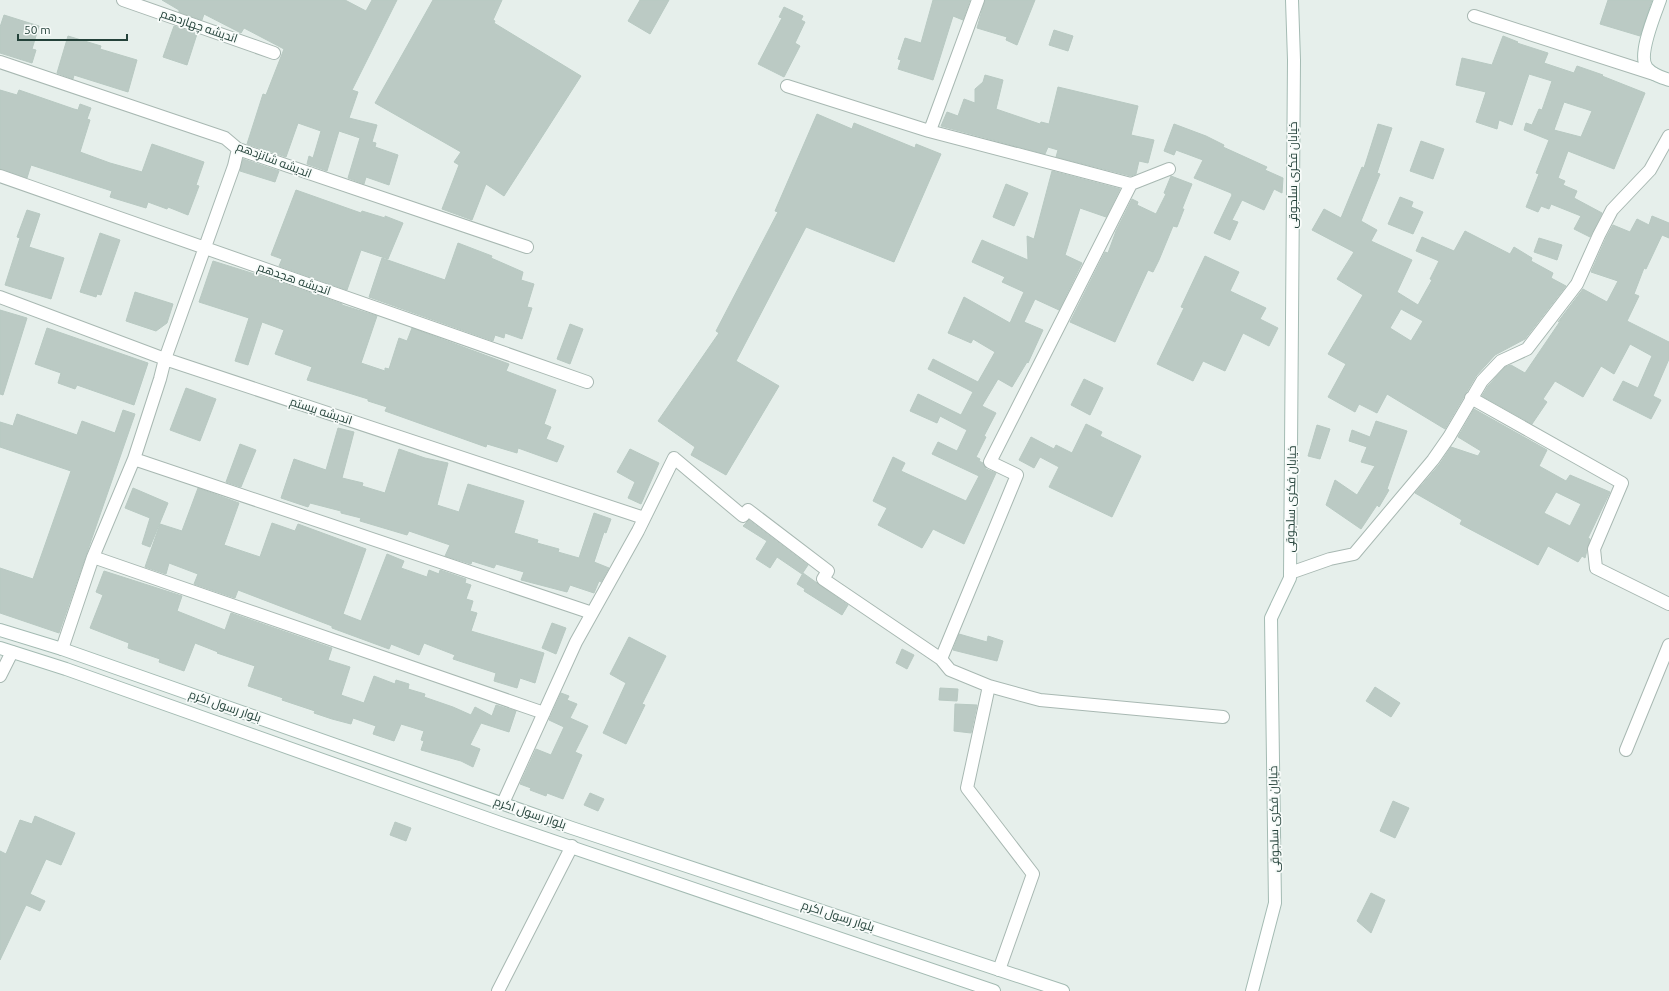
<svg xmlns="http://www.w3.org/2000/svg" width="1669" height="991" viewBox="0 0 1669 991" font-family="Ubuntu,Cairo,sans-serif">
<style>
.building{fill:#bbcac4;stroke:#b8c9c2;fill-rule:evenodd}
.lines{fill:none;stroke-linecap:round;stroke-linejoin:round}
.street-casing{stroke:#a8b8b2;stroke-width:14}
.secondary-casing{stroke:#a4bbb3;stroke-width:14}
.street{stroke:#fff;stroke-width:12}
.secondary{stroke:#fff;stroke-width:12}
.labels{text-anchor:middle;stroke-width:3.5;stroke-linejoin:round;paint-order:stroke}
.street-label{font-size:12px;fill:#24423a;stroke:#f7fbf9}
</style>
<rect width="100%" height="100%" fill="#e6efeb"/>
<path class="building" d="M 162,0 L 345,0 L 366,11 L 372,0 L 397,0 L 352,90 L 358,92 L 349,118 L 377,125 L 372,142 L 376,143 L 375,147 L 398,155 L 389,185 L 366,177 L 364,184 L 348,178 L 360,138 L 339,131 L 327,171 L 307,164 L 309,156 L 313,158 L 321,131 L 298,123 L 286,157 L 247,144 L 263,94 L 266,95 L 284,49 L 244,28 L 241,33 L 204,14 L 202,20 L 179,12 L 179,10 Z
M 433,0 L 502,0 L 493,20 L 495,21 L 494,23 L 581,76 L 504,196 L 486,184 L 472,220 L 442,209 L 459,165 L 454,162 L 461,152 L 375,103 Z
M 640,0 L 669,0 L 650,34 L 628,21 Z
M 933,0 L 970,0 L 963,20 L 953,16 L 933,80 L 898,69 L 901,60 L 898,59 L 905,38 L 921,43 Z
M 985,0 L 1035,0 L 1017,45 L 1006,40 L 1007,37 L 977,28 Z
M 1608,0 L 1652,0 L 1640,36 L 1600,24 Z
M 784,7 L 803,16 L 801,20 L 805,22 L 795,43 L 800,46 L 784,77 L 758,64 L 782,18 L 779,17 Z
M 4,15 L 39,26 L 32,49 L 36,50 L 32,63 L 0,53 L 0,27 Z
M 174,26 L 197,34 L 187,65 L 163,57 Z
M 1054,30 L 1073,36 L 1068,51 L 1049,45 Z
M 68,36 L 101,46 L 100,49 L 137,60 L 128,92 L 74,75 L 73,79 L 57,73 Z
M 1503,36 L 1518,42 L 1517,43 L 1548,53 L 1544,63 L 1574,73 L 1577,66 L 1603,75 L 1602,76 L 1645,93 L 1614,169 L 1568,151 L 1558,178 L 1565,181 L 1563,185 L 1577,191 L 1574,198 L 1602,213 L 1590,237 L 1574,229 L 1581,216 L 1551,204 L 1549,209 L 1541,206 L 1538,212 L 1526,207 L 1539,174 L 1536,173 L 1549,140 L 1524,130 L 1526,123 L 1532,125 L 1539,109 L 1542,110 L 1552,81 L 1529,74 L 1512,125 L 1499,120 L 1497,129 L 1476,122 L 1486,92 L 1456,85 L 1462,58 L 1492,65 ZM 1564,102 L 1592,111 L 1581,137 L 1554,130 Z
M 985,75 L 1003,80 L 996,109 L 1040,124 L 1041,122 L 1049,124 L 1058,87 L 1138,106 L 1131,135 L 1154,140 L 1148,163 L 1139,161 L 1136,174 L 1131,176 L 1056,157 L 1058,150 L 1048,147 L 1045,154 L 941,126 L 947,112 L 958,116 L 964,99 L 975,103 L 975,89 L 983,82 Z
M 0,90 L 17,95 L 19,90 L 74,109 L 78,110 L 80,104 L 91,108 L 87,119 L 90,120 L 80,152 L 110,163 L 142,172 L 152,144 L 204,162 L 196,185 L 199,186 L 188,215 L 168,207 L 167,209 L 148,202 L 146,208 L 110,197 L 112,191 L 31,165 L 27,178 L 0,169 Z
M 817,114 L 852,129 L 854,123 L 915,148 L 916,144 L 941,154 L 894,262 L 806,227 L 736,361 L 779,386 L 726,475 L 691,455 L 695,447 L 658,421 L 719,333 L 716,331 L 778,212 L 775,211 Z
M 1174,124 L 1206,136 L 1224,145 L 1223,147 L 1267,167 L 1265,170 L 1283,178 L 1282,193 L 1274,189 L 1264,210 L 1242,200 L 1232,220 L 1238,222 L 1230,240 L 1214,233 L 1232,195 L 1231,193 L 1194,178 L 1203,160 L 1176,150 L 1174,155 L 1164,151 Z
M 1378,124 L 1392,128 L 1377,173 L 1380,174 L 1361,221 L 1377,230 L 1371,241 L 1412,260 L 1397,292 L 1418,305 L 1432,280 L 1430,279 L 1439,261 L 1416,251 L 1422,237 L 1454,251 L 1465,231 L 1510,254 L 1514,247 L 1532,258 L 1531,261 L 1553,273 L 1551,278 L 1566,286 L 1525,339 L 1495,355 L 1476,376 L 1445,429 L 1387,394 L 1377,413 L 1359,404 L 1355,412 L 1328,397 L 1346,364 L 1328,354 L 1363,295 L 1337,279 L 1354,252 L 1312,230 L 1324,209 L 1341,218 L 1362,167 L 1364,168 ZM 1401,309 L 1423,321 L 1411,341 L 1390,328 Z
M 1421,141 L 1444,149 L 1433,179 L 1410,171 Z
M 243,159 L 279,171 L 275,182 L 240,171 Z
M 1052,171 L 1120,189 L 1106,217 L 1080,208 L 1065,255 L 1082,263 L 1059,310 L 1035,299 L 1024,322 L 1043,330 L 1028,363 L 1027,362 L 1012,387 L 998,379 L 982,406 L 996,413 L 984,436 L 986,437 L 976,457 L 980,459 L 979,461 L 983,463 L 986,469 L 996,473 L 964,544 L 933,529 L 922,548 L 878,525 L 887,508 L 873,501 L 893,457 L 905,463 L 901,471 L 966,501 L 979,476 L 932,454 L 938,442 L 957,451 L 967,430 L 940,416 L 937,423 L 910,411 L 918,394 L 961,415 L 973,392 L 928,369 L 933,359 L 978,382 L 995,352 L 973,339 L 971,343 L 948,333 L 964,297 L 1010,323 L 1024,292 L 1002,282 L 1005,277 L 972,262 L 982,240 L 1028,260 L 1027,236 L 1034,239 Z
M 1171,176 L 1192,184 L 1182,209 L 1184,209 L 1177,227 L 1173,226 L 1159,260 L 1153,272 L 1148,270 L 1115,342 L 1070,322 L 1105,252 L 1108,253 L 1116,231 L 1132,199 L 1138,202 L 1137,205 L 1156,214 L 1166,194 L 1164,193 Z
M 1006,184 L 1028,193 L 1014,226 L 993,217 Z
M 296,190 L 361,213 L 362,211 L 385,218 L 385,216 L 403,223 L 388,259 L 361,250 L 347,290 L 279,266 L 282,259 L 271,255 Z
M 1400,197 L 1413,202 L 1411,207 L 1423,212 L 1413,234 L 1388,224 Z
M 27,210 L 40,214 L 29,247 L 64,258 L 51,299 L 5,285 L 20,238 L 17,237 Z
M 1652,216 L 1669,223 L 1669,238 L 1662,235 L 1646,269 L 1644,268 L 1634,294 L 1639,296 L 1627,321 L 1669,342 L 1669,359 L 1653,396 L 1661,400 L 1651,419 L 1613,400 L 1623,381 L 1638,388 L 1652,356 L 1630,344 L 1614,374 L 1601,366 L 1583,397 L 1555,381 L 1543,399 L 1547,402 L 1532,424 L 1482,396 L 1488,386 L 1505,367 L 1511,365 L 1525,373 L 1561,320 L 1558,322 L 1583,289 L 1607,302 L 1618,281 L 1591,272 L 1606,238 L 1613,225 L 1630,232 L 1637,219 L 1649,225 Z
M 100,233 L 120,240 L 101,295 L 97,294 L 96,297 L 80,292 Z
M 1539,238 L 1562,245 L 1557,260 L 1534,252 Z
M 458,243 L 492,256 L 491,258 L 523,272 L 521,280 L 534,284 L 527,307 L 532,308 L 522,339 L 505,333 L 504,338 L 495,335 L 493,341 L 369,297 L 382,258 L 445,280 Z
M 1205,256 L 1239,272 L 1230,291 L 1266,308 L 1260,319 L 1278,328 L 1269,346 L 1243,333 L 1225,371 L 1203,361 L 1193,381 L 1157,364 L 1184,308 L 1181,307 Z
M 213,261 L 274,280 L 342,304 L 342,305 L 377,316 L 361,363 L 385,371 L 385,368 L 389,369 L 399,338 L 407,341 L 412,328 L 509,364 L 506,371 L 556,390 L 544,424 L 551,427 L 546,439 L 564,446 L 557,462 L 518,448 L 517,453 L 487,444 L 486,447 L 385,411 L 387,407 L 368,401 L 368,399 L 307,380 L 312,367 L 275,354 L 284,330 L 262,322 L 248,365 L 235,361 L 249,318 L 199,302 Z
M 135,292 L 173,304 L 167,323 L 156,331 L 126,321 Z
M 0,310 L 27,318 L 3,395 L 0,394 Z
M 570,324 L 583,329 L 570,364 L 557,359 Z
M 47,328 L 148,363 L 134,405 L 77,385 L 75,389 L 58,383 L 61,373 L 35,364 Z
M 1084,379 L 1103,388 L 1090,415 L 1071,405 Z
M 186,388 L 216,399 L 200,441 L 170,430 Z
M 1474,409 L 1547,450 L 1539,466 L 1566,481 L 1570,475 L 1610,492 L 1588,538 L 1590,539 L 1585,558 L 1582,556 L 1578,562 L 1548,546 L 1538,565 L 1460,524 L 1462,520 L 1415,493 L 1439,465 L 1451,447 L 1478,456 L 1481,451 L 1458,437 ZM 1556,492 L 1581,504 L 1570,526 L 1544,513 Z
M 123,410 L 135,414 L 59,633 L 0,613 L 0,568 L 33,579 L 71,471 L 0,447 L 0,422 L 13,426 L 17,414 L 77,435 L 82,421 L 115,433 Z
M 1376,421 L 1407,431 L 1387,489 L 1389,490 L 1379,507 L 1377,505 L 1361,529 L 1326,505 L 1335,480 L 1357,495 L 1375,466 L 1361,462 L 1367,447 L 1349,441 L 1352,430 L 1370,437 Z
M 1086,424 L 1102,432 L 1100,436 L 1141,456 L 1112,517 L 1049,487 L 1059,467 L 1040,457 L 1034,468 L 1019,460 L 1031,437 L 1054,449 L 1056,445 L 1072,453 Z
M 1317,425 L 1330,429 L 1320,459 L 1308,456 Z
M 338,428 L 354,432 L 342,478 L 363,483 L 362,486 L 385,493 L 399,449 L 425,458 L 448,463 L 437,505 L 459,512 L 468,484 L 524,501 L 514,533 L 538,540 L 537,543 L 559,549 L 558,552 L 579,558 L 594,513 L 611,519 L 606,533 L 604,532 L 594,562 L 609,568 L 601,582 L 599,581 L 594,593 L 570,585 L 567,592 L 521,580 L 524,572 L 496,564 L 494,568 L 472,561 L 471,564 L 445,556 L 450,545 L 409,531 L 407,535 L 360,521 L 361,518 L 341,513 L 341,511 L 310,503 L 308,507 L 281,498 L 294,459 L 326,470 Z
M 240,444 L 256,450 L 241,487 L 226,482 Z
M 630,449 L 659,463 L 641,504 L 628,498 L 635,482 L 617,472 Z
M 133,488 L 168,503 L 150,547 L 142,544 L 150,518 L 125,508 Z
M 198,488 L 239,503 L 224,545 L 260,557 L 272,523 L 295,531 L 298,524 L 366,549 L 343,614 L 361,621 L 387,554 L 404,561 L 401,568 L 427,577 L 429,570 L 439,574 L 440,570 L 466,579 L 465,583 L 471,585 L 466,599 L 473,601 L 470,611 L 477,613 L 471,631 L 544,653 L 535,683 L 520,678 L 517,688 L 494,681 L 496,673 L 453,659 L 455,655 L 424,643 L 419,655 L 391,644 L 389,649 L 332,628 L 332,626 L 238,590 L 235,598 L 194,584 L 198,574 L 169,563 L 166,574 L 145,567 L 160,524 L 182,531 Z
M 749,520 L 808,565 L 802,574 L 777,557 L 770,568 L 756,559 L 767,541 L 743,526 Z
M 104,571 L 182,596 L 177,611 L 225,630 L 231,613 L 332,648 L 328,660 L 350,667 L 341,695 L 364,703 L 374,676 L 395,684 L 396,680 L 409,684 L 408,689 L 425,694 L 424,697 L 453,707 L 471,715 L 475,707 L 492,716 L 496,705 L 516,711 L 509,732 L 481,723 L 470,745 L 480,749 L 473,767 L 461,761 L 421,750 L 424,741 L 421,740 L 424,731 L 401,724 L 394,741 L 373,734 L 376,726 L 353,718 L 351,724 L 332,719 L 314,713 L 315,711 L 282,700 L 283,698 L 248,686 L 255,666 L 217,653 L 218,652 L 195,643 L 184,671 L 159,662 L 160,659 L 128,648 L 129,643 L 90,628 L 103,595 L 96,592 Z
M 803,573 L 848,605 L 842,615 L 804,591 L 805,589 L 797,584 Z
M 552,623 L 566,628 L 556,654 L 542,648 Z
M 959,634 L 987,642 L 988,636 L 1003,641 L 997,661 L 953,650 Z
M 629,637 L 666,656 L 642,704 L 645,705 L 626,744 L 603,733 L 626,683 L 610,674 Z
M 902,649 L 914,655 L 907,669 L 896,663 Z
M 1375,687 L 1400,703 L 1391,717 L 1366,701 Z
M 940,688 L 958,689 L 957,701 L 939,700 Z
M 561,693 L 569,696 L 567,700 L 577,704 L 570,718 L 588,726 L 575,752 L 582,755 L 563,799 L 547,793 L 546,796 L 530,790 L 531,788 L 520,784 L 536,749 L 551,755 L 564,727 L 549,720 Z
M 955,704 L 977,705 L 971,733 L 954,731 Z
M 590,793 L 604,799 L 598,811 L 584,805 Z
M 1393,801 L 1409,808 L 1395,838 L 1380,831 Z
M 35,816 L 75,833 L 61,865 L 46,859 L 30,894 L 45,901 L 40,911 L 26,905 L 0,960 L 0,851 L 6,854 L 20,820 L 32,824 Z
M 395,822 L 411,828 L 406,841 L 390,835 Z
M 1371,893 L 1385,900 L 1371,933 L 1357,921 Z"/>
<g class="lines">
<g class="street-casing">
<path id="street" d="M 123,0 L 274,53
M 1474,16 L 1654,74
M 0,62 L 225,138 L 238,149 L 527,247
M 787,86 L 929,131 L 1131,184 L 1169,169
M 929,131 L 932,125 L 978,0
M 0,176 L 587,382
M 1131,184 L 990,462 L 1017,475 L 941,659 L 950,670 L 989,686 L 1040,700 L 1223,717
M 0,297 L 165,359 L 644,518
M 1471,398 L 1622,483 L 1594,549 L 1596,568 L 1669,604
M 134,459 L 592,613
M 93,557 L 544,713
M 1290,573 L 1330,559 L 1354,554 L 1433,460 L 1449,437 L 1482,381 L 1501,361 L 1527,349 L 1577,284 L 1599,235 L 1612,210 L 1650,170 L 1669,136
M 62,649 L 93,557 L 134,459 L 160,379 L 165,359 L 234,166 L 238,149
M 0,676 L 12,652
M 989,686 L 967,788 L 1033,874 L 999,970
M 1626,750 L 1669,645
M 503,803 L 576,642 L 638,531 L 674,458 L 743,516 L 748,510 L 828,571 L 823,579 L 941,659
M 498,991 L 572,846"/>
</g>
<g class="secondary-casing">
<path id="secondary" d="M 1660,0 C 1655,14 1637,56 1647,68 C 1653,75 1661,77 1669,80
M 0,630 L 62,649 L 572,828 L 1063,991
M 0,648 L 66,669 L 503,824 L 994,991
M 1252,991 L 1275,903 L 1271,618 L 1290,578 L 1294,60 L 1292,0"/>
</g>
<use href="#street" class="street"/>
<use href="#secondary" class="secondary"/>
</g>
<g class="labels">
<g class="street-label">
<text transform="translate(199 26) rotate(19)" y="4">اندیشه چهاردهم</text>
<text transform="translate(274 160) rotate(21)" y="4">اندیشه شانزدهم</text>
<text transform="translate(1293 175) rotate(-90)" y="4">خیابان فکری سلجوقی</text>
<text transform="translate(294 279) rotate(19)" y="4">اندیشه هجدهم</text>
<text transform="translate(321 411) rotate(18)" y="4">اندیشه بیستم</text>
<text transform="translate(1291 499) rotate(-89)" y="4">خیابان فکری سلجوقی</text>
<text transform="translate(225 706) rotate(19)" y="4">بلوار رسول اکرم</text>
<text transform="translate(530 813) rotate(19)" y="4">بلوار رسول اکرم</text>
<text transform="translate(1274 819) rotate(-91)" y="4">خیابان فکری سلجوقی</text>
<text transform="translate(838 916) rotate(18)" y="4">بلوار رسول اکرم</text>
</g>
</g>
<path d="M18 34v6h109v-6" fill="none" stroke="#24423a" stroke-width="2"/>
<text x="24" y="34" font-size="12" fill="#24423a" stroke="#f7fbf9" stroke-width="3" paint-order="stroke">50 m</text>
</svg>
